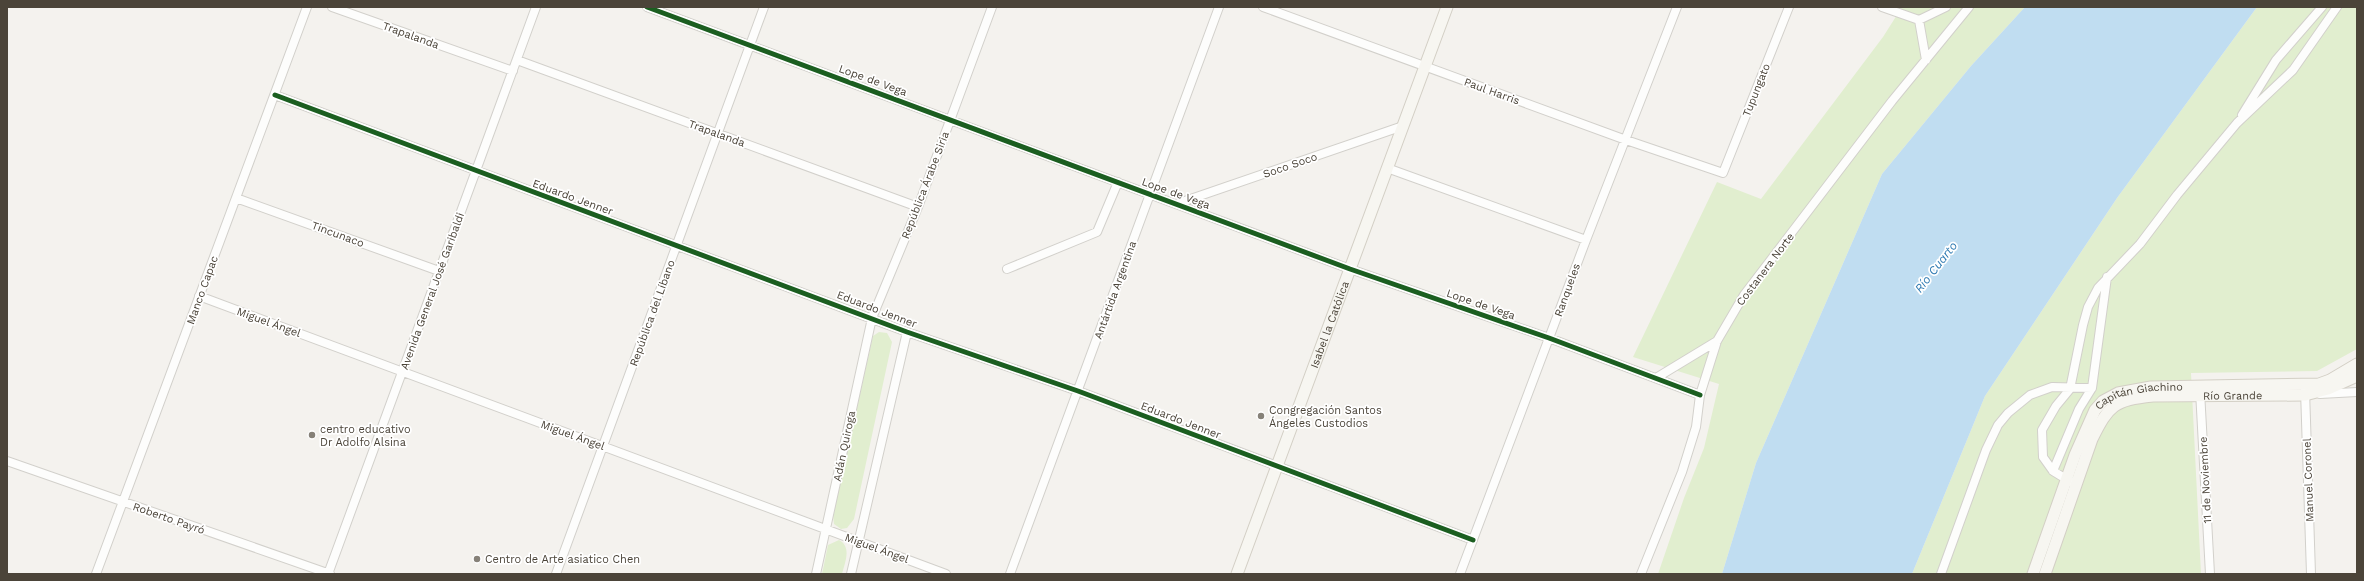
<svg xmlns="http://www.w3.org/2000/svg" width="2364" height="581" viewBox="0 0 2364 581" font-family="'Work Sans',sans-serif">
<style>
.green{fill:#e1eecf}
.water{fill:#c0ddf1}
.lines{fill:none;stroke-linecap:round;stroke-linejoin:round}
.minor-casing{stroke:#d2d0cb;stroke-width:10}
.secondary-casing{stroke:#d3cfc5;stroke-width:13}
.minor{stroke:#fdfdfc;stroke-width:8}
.secondary{stroke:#f7f6f1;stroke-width:11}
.cycleway-casing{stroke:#fff;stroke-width:8}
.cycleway{stroke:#1b5e20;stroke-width:5}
.poi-dot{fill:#868178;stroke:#fff;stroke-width:1.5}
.labels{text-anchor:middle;stroke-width:3.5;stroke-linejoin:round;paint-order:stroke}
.street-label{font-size:11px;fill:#4b4439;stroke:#fff}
.poi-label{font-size:11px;fill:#4b4439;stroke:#fff;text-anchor:start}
.water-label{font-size:12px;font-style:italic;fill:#2e7ab2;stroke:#fff}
</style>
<rect width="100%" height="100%" fill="#f4f2ee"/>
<path class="green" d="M 1902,7 L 2025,7 L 1971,66 L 1882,174 L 1756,463 L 1722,574 L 1658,574 L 1684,498 L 1704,448 L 1719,384 L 1633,357 L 1717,182 L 1761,199 L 1883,37 Z
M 2257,7 L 2357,7 L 2357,349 L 2317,371 L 2191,373 L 2201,574 L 1912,574 L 1985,396 L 2117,198 Z
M 879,332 L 887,333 L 892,342 L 854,519 L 847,528 L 841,529 L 834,524 L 833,515 L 873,336 Z
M 839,540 C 852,547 845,562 842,574 L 822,574 L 828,545 Z"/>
<path class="water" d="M 2025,7 L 2257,7 L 2117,198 L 1985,396 L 1912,574 L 1722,574 L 1756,463 L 1882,174 L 1971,66 Z"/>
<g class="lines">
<g class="minor-casing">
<path id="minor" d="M 332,7 L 513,71
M 647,7 L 1350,269 L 1549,338 L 1700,395
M 1263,7 L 1626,140 L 1723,173 L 1789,7
M 1882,7 L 1919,20
M 517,60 L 918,207
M 1926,60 L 1919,20 L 1946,7
M 275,95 L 907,332 L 1078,391 L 1473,540
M 2242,115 L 2276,60 L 2322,7
M 1387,168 L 1586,240
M 236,198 L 439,271
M 1176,204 L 1403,126
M 1007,269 L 1097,232 L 1118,182
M 199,296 L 946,574
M 1656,378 L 1717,341
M 2305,390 L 2311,574
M 2200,391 L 2210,574
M 2320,394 L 2357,392
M 7,461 L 330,574
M 2053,471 L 2079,409 L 2092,388 L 2107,277
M 2071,482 L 2053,471 L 2043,457 L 2042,430 L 2056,406 L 2070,389 L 2083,325 L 2088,307 L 2098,288 L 2140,244 L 2177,195 L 2237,123 L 2293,70 L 2337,7
M 96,574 L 307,7
M 328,574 L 536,7
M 556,574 L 764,7
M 816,574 L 872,318 L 918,207 L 992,7
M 851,574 L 907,332
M 1010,574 L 1219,7
M 1460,574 L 1586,240 L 1677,7
M 1641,574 L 1682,472 L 1696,427 L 1700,395 L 1717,341 L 1744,295 L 1892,101 L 1969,7
M 1941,574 L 1986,450 L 1998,425 L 2008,413 L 2030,395 L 2052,387 L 2092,388"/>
</g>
<g class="secondary-casing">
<g id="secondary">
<path id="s1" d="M 1237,574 L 1447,7"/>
<path id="s2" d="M 2033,574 L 2075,455 L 2095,410 L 2103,401 L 2118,393 L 2151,387 L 2319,384 L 2330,380 L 2357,364"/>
<path id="s3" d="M 2045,574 L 2092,439 C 2109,405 2114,400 2153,396 L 2305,395 L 2328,389 L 2357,376"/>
</g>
</g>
<use href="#minor" class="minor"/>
<use href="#secondary" class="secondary"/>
<g class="cycleway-casing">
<path id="cycleway" d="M 647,7 L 1350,269 L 1549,338 L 1700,395
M 275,95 L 907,332 L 1078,391 L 1473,540"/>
</g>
<use href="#cycleway" class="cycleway"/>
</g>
<g class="poi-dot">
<circle cx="1261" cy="416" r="4"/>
<circle cx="312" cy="435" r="4"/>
<circle cx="477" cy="559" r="4"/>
</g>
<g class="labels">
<g class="street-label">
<text transform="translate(411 35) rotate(20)" y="4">Trapalanda</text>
<text transform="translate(873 80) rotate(20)" y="4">Lope de Vega</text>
<text transform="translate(1756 90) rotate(-68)" y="4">Tupungato</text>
<text transform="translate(1492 91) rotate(20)" y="4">Paul Harris</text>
<text transform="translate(717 133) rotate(20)" y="4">Trapalanda</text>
<text transform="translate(1290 165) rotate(-19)" y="4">Soco Soco</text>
<text transform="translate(925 185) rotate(-69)" y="4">República Árabe Siria</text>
<text transform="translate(1176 193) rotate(20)" y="4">Lope de Vega</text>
<text transform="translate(573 197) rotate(20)" y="4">Eduardo Jenner</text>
<text transform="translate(338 234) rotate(20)" y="4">Tincunaco</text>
<text transform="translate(1765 269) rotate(-53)" y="4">Costanera Norte</text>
<text transform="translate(202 290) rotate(-70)" y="4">Manco Capac</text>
<text transform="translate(1115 290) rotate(-70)" y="4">Antártida Argentina</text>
<text transform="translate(1567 290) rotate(-70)" y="4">Ranqueles</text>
<text transform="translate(432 291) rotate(-70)" y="4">Avenida General José Garibaldi</text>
<text transform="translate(1481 304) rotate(19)" y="4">Lope de Vega</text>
<text transform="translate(877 309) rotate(21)" y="4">Eduardo Jenner</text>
<text transform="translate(652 313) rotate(-70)" y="4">República del Líbano</text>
<text transform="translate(269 322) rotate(20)" y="4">Miguel Ángel</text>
<text dy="4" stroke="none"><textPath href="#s1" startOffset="266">Isabel la Católica</textPath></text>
<text dy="4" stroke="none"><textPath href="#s3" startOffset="303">Río Grande</textPath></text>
<text dy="4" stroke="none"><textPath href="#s2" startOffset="224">Capitán Giachino</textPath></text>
<text transform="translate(1181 420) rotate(21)" y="4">Eduardo Jenner</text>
<text transform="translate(573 435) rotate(20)" y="4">Miguel Ángel</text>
<text transform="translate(844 446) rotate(-78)" y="4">Adán Quiroga</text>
<text transform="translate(2205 480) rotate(-93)" y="4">11 de Noviembre</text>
<text transform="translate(2308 480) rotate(-92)" y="4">Manuel Coronel</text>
<text transform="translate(169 518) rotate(19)" y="4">Roberto Payró</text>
<text transform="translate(877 548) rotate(20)" y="4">Miguel Ángel</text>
</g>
<g class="poi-label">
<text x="1269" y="414">Congregación Santos<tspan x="1269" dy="13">Ángeles Custodios</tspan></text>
<text x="320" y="433">centro educativo<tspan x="320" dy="13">Dr Adolfo Alsina</tspan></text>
<text x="485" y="563">Centro de Arte asiatico Chen</text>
</g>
<g class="water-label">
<text transform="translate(1936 267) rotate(-52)" y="4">Río Cuarto</text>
</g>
</g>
<rect width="2364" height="581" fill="none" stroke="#4b4439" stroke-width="16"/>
</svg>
